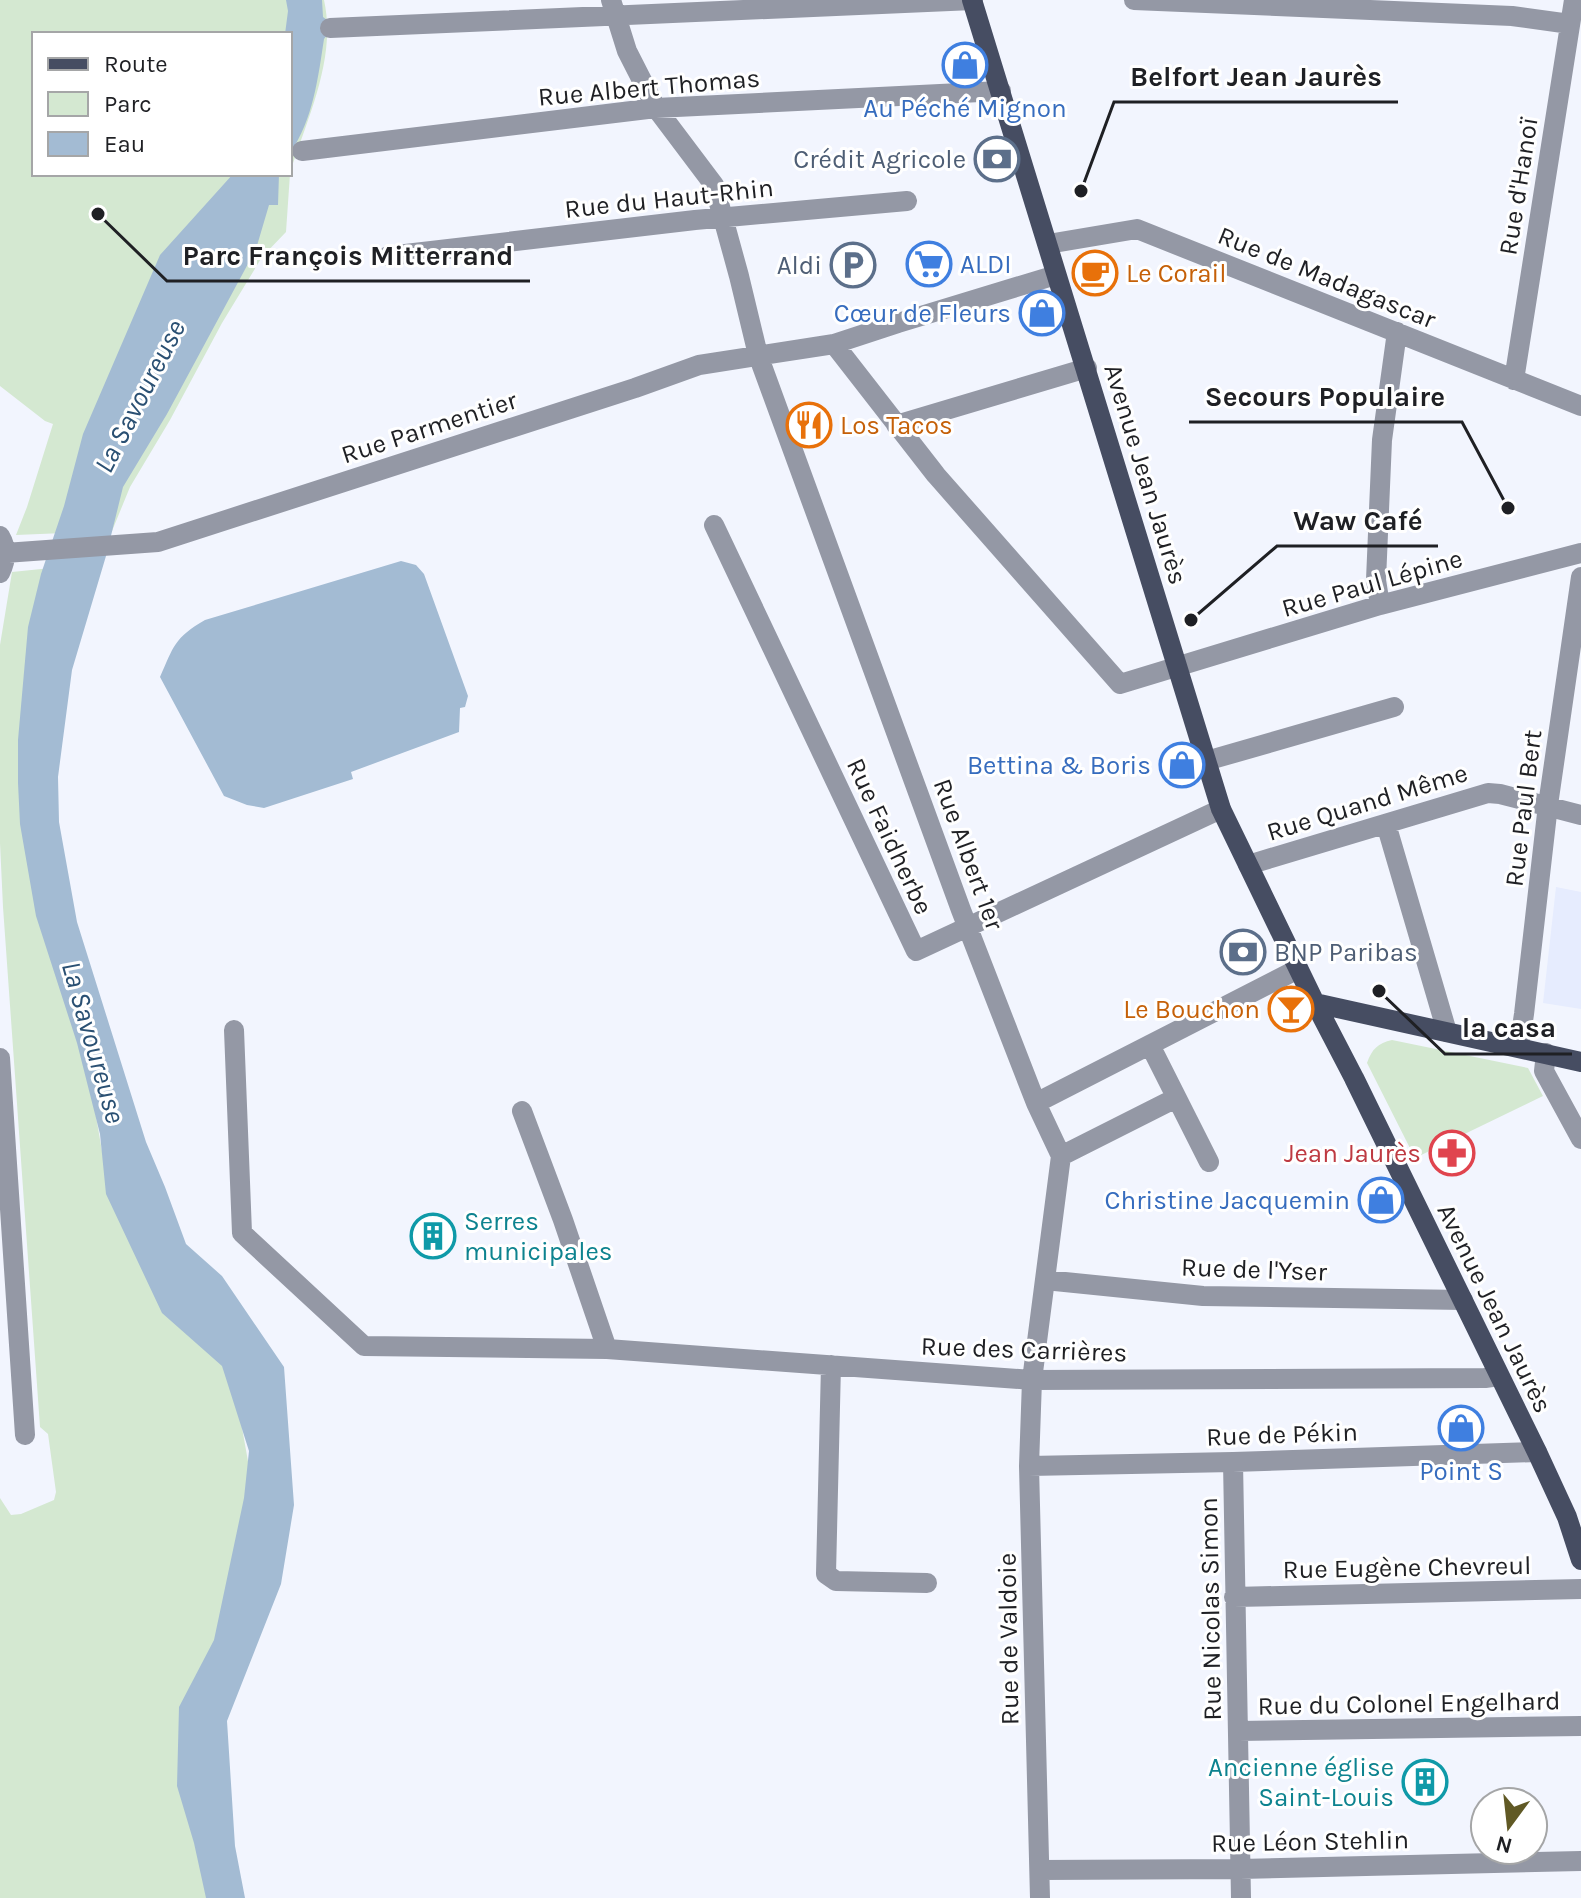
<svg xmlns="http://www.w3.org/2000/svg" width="1581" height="1898" viewBox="0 0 1581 1898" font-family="Karla,sans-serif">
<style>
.built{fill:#e6ecfe}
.green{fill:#d4e8d1}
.water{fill:#a3bbd3}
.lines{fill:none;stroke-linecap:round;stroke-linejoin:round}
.minor{stroke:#9498a5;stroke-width:20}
.major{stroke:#464d62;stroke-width:20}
.labels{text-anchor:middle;stroke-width:6;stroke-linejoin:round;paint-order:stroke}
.street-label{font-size:26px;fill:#1f2024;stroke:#fff}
.shop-label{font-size:26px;fill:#366cbe;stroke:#fff;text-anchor:end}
.service-label{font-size:26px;fill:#4e5e75;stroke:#fff;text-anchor:end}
.food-label{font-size:26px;fill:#c56008;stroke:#fff;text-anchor:start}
.health-label{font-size:26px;fill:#be3a42;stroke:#fff;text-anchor:end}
.culture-label{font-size:26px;fill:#0d838f;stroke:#fff;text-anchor:start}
.water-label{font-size:28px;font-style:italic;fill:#2a5073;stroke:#fff}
.leader{fill:none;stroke:#1f2024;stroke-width:3}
.callout-dot{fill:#1f2024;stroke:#fff;stroke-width:3}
.callout-label{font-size:28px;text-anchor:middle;font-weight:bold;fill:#1f2024;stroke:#fff;stroke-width:6;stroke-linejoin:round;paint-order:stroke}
</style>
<rect width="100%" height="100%" fill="#f2f5fe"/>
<path class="built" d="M 1556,887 L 1581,892 L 1581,1009 L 1543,1003 Z"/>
<path class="green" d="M 0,0 L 324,0 C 337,59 307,118 290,173 L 290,34 L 34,34 L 34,174 L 290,174 L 286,232 L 262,257 L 222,323 L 170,420 L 130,487 L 112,531 L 16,535 L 27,507 L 53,424 L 45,421 L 0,386 Z
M 51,568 L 29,648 L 92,1093 L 103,1157 L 233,1377 L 249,1467 L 240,1534 L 219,1634 L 217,1898 L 0,1898 L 0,1498 L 11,1515 L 21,1514 L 54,1500 L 56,1492 L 48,1434 L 40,1427 L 3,907 L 0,843 L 0,645 L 12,572 Z
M 1392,1040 L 1528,1068 L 1543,1096 L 1415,1158 L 1367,1063 C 1372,1049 1378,1043 1392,1040 Z"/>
<path class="water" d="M 286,0 L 322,0 L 323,17 L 327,20 L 327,35 L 324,39 C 318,78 313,120 290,153 L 290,34 L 285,34 L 288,11 Z
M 233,174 L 279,174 L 278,205 L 269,205 L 256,249 L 167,414 L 123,487 L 106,556 L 72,670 L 58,777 L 59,822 L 77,922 L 146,1142 L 165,1187 L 186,1244 L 222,1276 L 284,1367 L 294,1505 L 281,1584 L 227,1721 L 235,1846 L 245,1898 L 206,1898 L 194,1843 L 177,1786 L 179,1707 L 214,1640 L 244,1498 L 249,1451 L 222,1366 L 162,1313 L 106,1194 L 100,1134 L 77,1043 L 36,916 L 20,824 L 18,783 L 18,740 L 28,627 L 41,574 L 64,506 L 83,434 L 160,255 Z
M 401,561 L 416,565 L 424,574 L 468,696 L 465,707 L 460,708 L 459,732 L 351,772 L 353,779 L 264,808 L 247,805 L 224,796 L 160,677 C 174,646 174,638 205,620 Z"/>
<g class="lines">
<path class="minor" d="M 611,0 L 627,51 L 656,108 L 714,185 L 739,276 L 758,355 L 961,910 L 1036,1103 L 1061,1156 L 1032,1380 L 1029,1466 L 1040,1898
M 1134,0 L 1512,16 L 1570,24
M 330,28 L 973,0
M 302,151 L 656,108 L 1001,91
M 1048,244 L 1137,229 L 1581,406
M 388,256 L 695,220 L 907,201
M 834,344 L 898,323 L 1056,275
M 1514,380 L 1574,0
M 896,425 L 1087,368
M 714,525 L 916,951 L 1221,809
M 0,536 C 7,548 6,561 0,573
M 5,553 L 158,542 L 635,388 L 699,365 L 834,344 L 936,475 L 1120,684 L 1380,605 L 1581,553
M 1380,605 L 1376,580 L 1382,440 L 1397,332
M 1206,761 L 1394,707
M 1386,824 L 1447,1032
M 1248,865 L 1488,793 L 1500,794 L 1581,815
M 234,1030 L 242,1233 L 364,1346 L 607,1349 L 1032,1380 L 1485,1378 L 1499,1376
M 1150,1045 L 1209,1162
M 1519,1047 L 1524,1014 L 1548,805 L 1581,577
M 1546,1053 L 1544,1071 L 1581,1139
M 0,1058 L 25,1435
M 1036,1103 L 1298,969
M 522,1111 L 563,1220 L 607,1349
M 1061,1156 L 1176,1098
M 1045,1280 L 1203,1296 L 1463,1300
M 831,1365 L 826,1574 L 836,1581 L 927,1583
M 1233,1462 L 1241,1898
M 1029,1466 L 1233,1462 L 1537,1452
M 1234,1597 L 1581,1589
M 1238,1731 L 1581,1726
M 1040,1870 L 1240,1869 L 1581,1861"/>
<path class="major" d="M 972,0 L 1221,809 L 1315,1003 L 1354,1078 L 1537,1452 L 1567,1517 L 1581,1560
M 1315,1003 L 1581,1062"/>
</g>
<defs>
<g id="shop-ring" transform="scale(2.3)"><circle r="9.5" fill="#fff" stroke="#3f7fe0" stroke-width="1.5"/><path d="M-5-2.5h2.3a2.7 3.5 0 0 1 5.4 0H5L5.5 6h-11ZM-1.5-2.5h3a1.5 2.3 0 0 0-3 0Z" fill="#3f7fe0"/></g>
<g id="bank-ring" transform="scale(2.3)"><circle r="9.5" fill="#fff" stroke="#5c6f8a" stroke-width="1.5"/><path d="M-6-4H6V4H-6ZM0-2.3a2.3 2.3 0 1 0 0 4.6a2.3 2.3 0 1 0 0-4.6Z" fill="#5c6f8a"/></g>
<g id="supermarket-ring" transform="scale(2.3)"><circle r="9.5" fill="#fff" stroke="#3f7fe0" stroke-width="1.5"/><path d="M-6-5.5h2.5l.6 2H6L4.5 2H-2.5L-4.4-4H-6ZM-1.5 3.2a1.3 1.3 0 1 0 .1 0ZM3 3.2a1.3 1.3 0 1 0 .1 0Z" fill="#3f7fe0"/></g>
<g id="parking-ring" transform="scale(2.3)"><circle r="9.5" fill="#fff" stroke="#5c6f8a" stroke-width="1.5"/><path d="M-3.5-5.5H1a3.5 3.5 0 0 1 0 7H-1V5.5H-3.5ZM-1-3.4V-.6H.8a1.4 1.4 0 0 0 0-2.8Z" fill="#5c6f8a"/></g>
<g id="cafe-ring" transform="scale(2.3)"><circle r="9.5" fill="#fff" stroke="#e8710a" stroke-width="1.5"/><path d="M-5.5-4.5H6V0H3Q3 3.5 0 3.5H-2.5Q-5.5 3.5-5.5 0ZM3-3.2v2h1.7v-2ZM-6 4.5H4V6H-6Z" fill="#e8710a"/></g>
<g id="restaurant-ring" transform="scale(2.3)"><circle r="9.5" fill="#fff" stroke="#e8710a" stroke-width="1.5"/><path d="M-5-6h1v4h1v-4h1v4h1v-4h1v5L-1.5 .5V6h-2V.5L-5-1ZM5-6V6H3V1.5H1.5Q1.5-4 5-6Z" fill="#e8710a"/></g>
<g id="bar-ring" transform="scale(2.3)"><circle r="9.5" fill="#fff" stroke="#e8710a" stroke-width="1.5"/><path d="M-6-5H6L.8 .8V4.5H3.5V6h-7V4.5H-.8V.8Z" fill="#e8710a"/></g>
<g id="pharmacy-ring" transform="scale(2.3)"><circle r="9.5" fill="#fff" stroke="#e0444e" stroke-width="1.5"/><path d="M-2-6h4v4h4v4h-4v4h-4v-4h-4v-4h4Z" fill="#e0444e"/></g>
<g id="building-ring" transform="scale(2.3)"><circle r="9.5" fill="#fff" stroke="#0f9aa8" stroke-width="1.5"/><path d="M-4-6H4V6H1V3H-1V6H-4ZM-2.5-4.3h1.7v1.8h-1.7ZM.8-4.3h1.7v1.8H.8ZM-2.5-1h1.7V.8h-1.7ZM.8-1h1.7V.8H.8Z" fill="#0f9aa8"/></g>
</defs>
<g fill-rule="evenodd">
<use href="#shop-ring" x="965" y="65"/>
<use href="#bank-ring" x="997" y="159"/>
<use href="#supermarket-ring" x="929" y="264"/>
<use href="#parking-ring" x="853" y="265"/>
<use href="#cafe-ring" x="1095" y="273"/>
<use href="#shop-ring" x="1042" y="313"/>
<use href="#restaurant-ring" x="809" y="425"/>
<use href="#shop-ring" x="1182" y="765"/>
<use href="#bank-ring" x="1243" y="952"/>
<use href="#bar-ring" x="1291" y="1009"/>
<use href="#pharmacy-ring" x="1452" y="1153"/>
<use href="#shop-ring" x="1381" y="1200"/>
<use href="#building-ring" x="433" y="1236"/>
<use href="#shop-ring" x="1461" y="1428"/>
<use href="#building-ring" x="1425" y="1782"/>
</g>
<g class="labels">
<g class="street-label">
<text transform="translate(649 87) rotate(-5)" y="9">Rue Albert Thomas</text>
<text transform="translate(1518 186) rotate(-81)" y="9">Rue d'Hanoï</text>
<text transform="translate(669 198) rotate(-6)" y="9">Rue du Haut-Rhin</text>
<text transform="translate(1327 277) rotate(22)" y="9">Rue de Madagascar</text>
<text transform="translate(429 427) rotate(-18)" y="9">Rue Parmentier</text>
<text transform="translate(1146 474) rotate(73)" y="9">Avenue Jean Jaurès</text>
<text transform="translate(1372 583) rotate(-16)" y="9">Rue Paul Lépine</text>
<text transform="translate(1367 802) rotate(-17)" y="9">Rue Quand Même</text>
<text transform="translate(1523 808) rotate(-83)" y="9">Rue Paul Bert</text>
<text transform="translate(890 836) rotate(65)" y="9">Rue Faidherbe</text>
<text transform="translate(969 854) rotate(70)" y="9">Rue Albert 1er</text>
<text transform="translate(1254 1269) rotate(2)" y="9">Rue de l'Yser</text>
<text transform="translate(1495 1308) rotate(64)" y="9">Avenue Jean Jaurès</text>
<text transform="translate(1024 1349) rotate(2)" y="9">Rue des Carrières</text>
<text transform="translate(1282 1434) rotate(-2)" y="9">Rue de Pékin</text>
<text transform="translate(1407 1567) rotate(-1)" y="9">Rue Eugène Chevreul</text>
<text transform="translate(1210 1609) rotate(-91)" y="9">Rue Nicolas Simon</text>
<text transform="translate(1008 1639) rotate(-91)" y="9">Rue de Valdoie</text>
<text transform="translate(1409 1703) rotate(-1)" y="9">Rue du Colonel Engelhard</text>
<text transform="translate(1310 1841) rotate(-1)" y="9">Rue Léon Stehlin</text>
</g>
<g class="shop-label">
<text x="965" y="117" text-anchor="middle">Au Péché Mignon</text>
<text x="960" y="273" text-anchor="start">ALDI</text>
<text x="1011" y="322">Cœur de Fleurs</text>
<text x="1151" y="774">Bettina &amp; Boris</text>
<text x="1350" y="1209">Christine Jacquemin</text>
<text x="1461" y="1480" text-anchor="middle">Point S</text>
</g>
<g class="service-label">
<text x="966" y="168">Crédit Agricole</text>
<text x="822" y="274">Aldi</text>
<text x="1274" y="961" text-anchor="start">BNP Paribas</text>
</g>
<g class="food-label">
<text x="1126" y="282">Le Corail</text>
<text x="840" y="434">Los Tacos</text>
<text x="1260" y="1018" text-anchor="end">Le Bouchon</text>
</g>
<g class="health-label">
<text x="1421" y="1162">Jean Jaurès</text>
</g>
<g class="culture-label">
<text x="464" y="1230">Serres<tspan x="464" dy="30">municipales</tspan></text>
<text x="1394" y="1776" text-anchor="end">Ancienne église<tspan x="1394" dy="30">Saint-Louis</tspan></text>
</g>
<g class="water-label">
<text transform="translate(139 396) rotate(-63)" y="10">La Savoureuse</text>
<text transform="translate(94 1042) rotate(74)" y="10">La Savoureuse</text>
</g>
</g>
<path class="leader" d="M1081 191L1114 102H1398M98 214L167 281H530M1508 508L1462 422H1189M1191 620L1277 546H1438M1379 991L1445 1054H1572"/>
<g class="callout-dot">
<circle cx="1081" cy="191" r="8"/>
<circle cx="98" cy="214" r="8"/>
<circle cx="1508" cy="508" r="8"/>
<circle cx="1191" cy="620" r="8"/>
<circle cx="1379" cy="991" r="8"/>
</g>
<g class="callout-label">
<text x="1256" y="86">Belfort Jean Jaurès</text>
<text x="348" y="265">Parc François Mitterrand</text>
<text x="1325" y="406">Secours Populaire</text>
<text x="1358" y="530">Waw Café</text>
<text x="1509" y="1037">la casa</text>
</g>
<rect x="32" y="32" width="260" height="144" fill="#ffffff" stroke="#a5a6a7" stroke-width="2"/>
<rect x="48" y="58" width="40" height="12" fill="#464d62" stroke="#a5a6a7" stroke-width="2"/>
<text x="104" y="72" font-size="24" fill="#1f2024">Route</text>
<rect x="48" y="92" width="40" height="24" fill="#d4e8d1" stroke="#a5a6a7" stroke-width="2"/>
<text x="104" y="112" font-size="24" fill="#1f2024">Parc</text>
<rect x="48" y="132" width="40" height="24" fill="#a3bbd3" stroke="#a5a6a7" stroke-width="2"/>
<text x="104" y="152" font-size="24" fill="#1f2024">Eau</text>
<g transform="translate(1509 1826) rotate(195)"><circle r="38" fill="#ffffff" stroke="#a5a6a7" stroke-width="2"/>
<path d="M0-6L14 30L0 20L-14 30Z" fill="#605925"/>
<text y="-12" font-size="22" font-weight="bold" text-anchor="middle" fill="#1f2024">N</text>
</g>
</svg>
